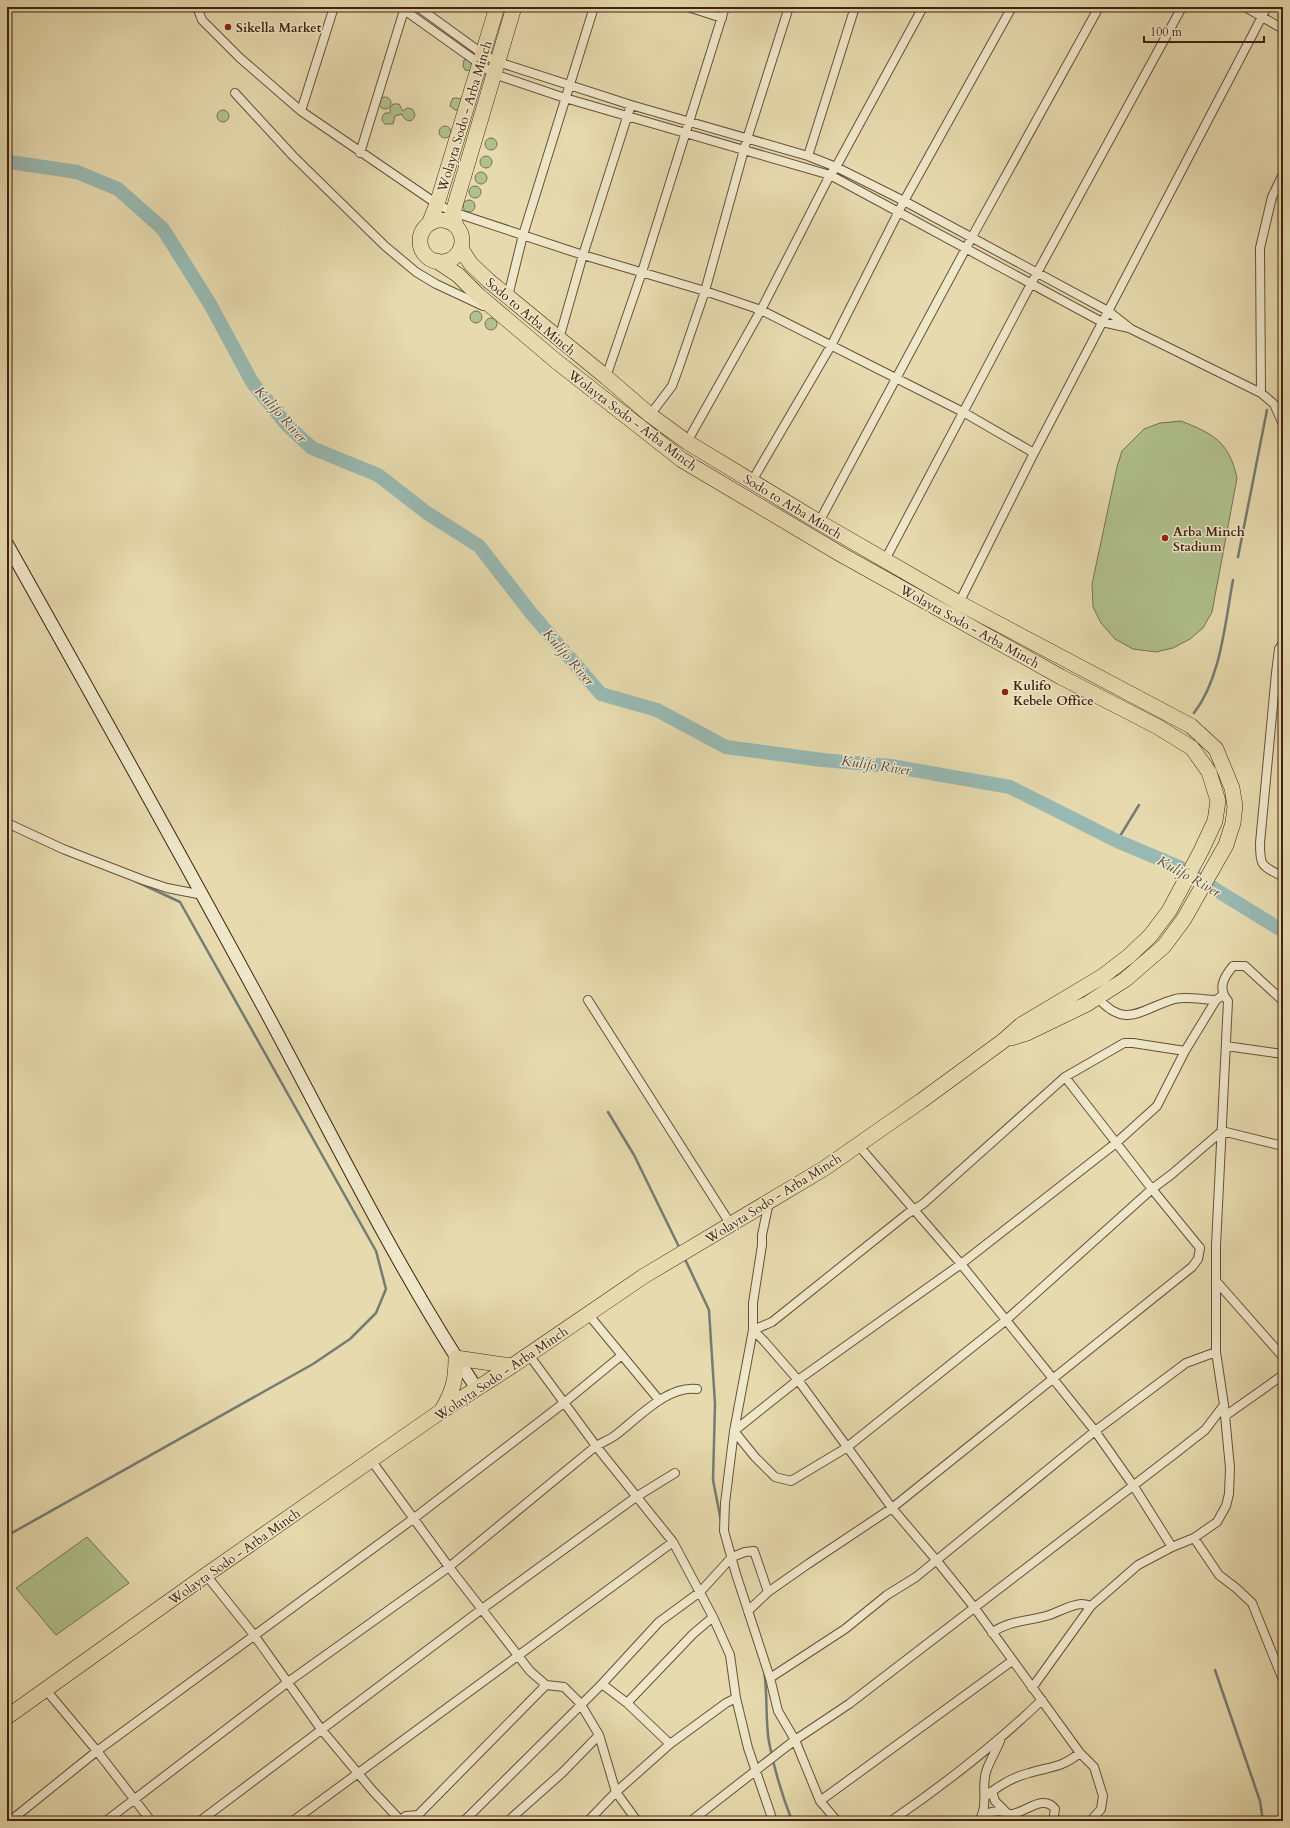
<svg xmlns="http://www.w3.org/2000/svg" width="1290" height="1828" viewBox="0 0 1290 1828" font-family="Cardo,serif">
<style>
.green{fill:#b0c18e;stroke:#787150}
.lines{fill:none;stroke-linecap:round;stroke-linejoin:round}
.stream{stroke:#757c72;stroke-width:2.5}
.river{stroke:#98b9b2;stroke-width:14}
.street-casing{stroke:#6a4f38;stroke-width:10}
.secondary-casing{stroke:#412111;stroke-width:14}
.highway-casing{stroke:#412111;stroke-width:16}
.street{stroke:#efe7ca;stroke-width:8}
.secondary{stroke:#efe7ca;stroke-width:12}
.highway{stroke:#e6daae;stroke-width:15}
.poi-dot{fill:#8f2418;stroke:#efe7ca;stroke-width:1.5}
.labels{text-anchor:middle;stroke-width:3;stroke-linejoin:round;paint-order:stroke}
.poi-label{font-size:13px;font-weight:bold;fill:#412111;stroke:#efe7ca;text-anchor:start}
.street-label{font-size:13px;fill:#412111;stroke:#efe7ca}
.water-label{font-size:14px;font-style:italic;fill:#574739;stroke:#efe7ca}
</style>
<rect width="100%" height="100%" fill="#e6daae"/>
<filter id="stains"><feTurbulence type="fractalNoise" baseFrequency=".005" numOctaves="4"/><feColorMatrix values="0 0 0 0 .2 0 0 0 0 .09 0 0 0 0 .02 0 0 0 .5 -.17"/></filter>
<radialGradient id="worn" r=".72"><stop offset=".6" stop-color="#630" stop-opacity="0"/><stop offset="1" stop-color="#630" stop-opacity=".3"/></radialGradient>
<path class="green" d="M 468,58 L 474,60 L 471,71 L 465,70 L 463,66 L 464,60 Z
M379 103a6 6 0 1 1 12 0a6 6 0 1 1-12 0Z
M 453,98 L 457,98 L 461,99 L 459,110 L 455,110 L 450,106 L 451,102 Z
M 393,104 L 399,104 L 403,111 L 407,108 L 412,109 L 415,114 C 414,124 404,122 402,114 L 395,116 L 393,124 L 385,124 C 381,121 381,117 385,113 L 390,113 L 390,108 Z
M217 116a6 6 0 1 1 12 0a6 6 0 1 1-12 0Z
M439 132a6 6 0 1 1 12 0a6 6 0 1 1-12 0Z
M485 144a6 6 0 1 1 12 0a6 6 0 1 1-12 0Z
M480 162a6 6 0 1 1 12 0a6 6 0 1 1-12 0Z
M475 178a6 6 0 1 1 12 0a6 6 0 1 1-12 0Z
M469 192a6 6 0 1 1 12 0a6 6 0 1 1-12 0Z
M463 206a6 6 0 1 1 12 0a6 6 0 1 1-12 0Z
M470 317a6 6 0 1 1 12 0a6 6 0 1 1-12 0Z
M485 324a6 6 0 1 1 12 0a6 6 0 1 1-12 0Z
M 1181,421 C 1214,434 1229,442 1237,478 L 1212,612 L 1203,628 L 1190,639 L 1173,648 L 1156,652 L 1133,649 L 1115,639 L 1101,623 L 1093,607 L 1092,584 L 1117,467 L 1122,451 L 1144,429 L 1160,423 Z
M 87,1537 L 129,1583 L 56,1635 L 16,1588 Z"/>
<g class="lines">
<path class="stream" d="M 1238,557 L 1267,410
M 1194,713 C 1221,678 1225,623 1233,580
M 1117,841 L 1139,805
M 608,1112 L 634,1155 L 680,1249
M 684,1257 L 709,1310 L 715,1404 L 713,1480 L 721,1521
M 7,1533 L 10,1534 L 313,1364 L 350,1339 L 376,1313 L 386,1289 L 376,1251 L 180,902 L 133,880
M 1215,1670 L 1260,1801 L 1263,1821
M 764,1671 C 768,1694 765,1719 769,1742 C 774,1769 782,1795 792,1821"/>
<path class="river" d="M 7,159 L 10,162 L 77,172 L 118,189 L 163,229 L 210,304 L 252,382 L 287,425 L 312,448 L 378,475 L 427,513 L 479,546 L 531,613 L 601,694 L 657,710 L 726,747 L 822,760 L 891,766 L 1010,787 L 1117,841 L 1179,867 L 1283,931"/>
<g class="street-casing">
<path id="street" d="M 197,7 L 202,20 L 240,58 L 301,111 L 437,204 L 453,212 L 583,255 L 705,291 L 761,310 L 963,412 L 1034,453
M 400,7 L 494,74 L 565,98 L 830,175 L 1102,322 L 1129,328
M 418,7 L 483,54 L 498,62 L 631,105 L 808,156 L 836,167 L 904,201 L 1108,311 L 1131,329 L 1261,393 L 1274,404 L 1283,424
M 688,7 L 722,18
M 1245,7 L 1283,29
M 235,93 L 293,156 L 385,246 L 416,272 L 436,284 L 483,306
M 301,111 L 334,7
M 360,153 L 405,7
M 808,156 L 855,7
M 508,296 L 523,235 L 594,7
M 559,339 L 583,255 L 631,105
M 606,377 L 642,272 L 725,7
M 1261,393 L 1260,248 L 1272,197 L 1283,174
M 650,415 L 672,386 L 679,367 L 705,291 L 747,139 L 789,7
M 687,442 L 761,310 L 830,175 L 836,167 L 923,7
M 752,481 L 832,344 L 904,201 L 1012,7
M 819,522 L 972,237 L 1099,7
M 885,560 L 1031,284 L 1182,7
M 958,605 L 1034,453 L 1267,7
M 1283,643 L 1279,649 L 1276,673 L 1260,843 C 1260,868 1262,865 1283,877
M 7,823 L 63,849 L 143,880 L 167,888 L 203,895
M 1097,997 C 1126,1031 1142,1008 1175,999 C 1186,996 1205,1000 1216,1000
M 588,1000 L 731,1225
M 1226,1046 L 1283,1054
M 1065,1077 L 1152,1189 L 1200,1248
M 858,1145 L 961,1264 L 1095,1431 L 1133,1485 L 1172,1547
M 769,1202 L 762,1235 L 762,1245 L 753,1303 L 753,1330 L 734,1431 L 725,1503 L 724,1531 L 736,1574 L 770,1678 L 778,1711 L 795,1740 L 820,1801 L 837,1821
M 1216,1281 L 1283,1357
M 588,1314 L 659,1400
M 753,1330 L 764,1341 L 798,1380 L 892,1508 L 937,1561 L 974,1607 L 1080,1753 L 1094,1767 L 1103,1796 L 1101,1809 L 1093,1818 L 1093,1821
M 753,1330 L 772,1322 L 907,1214 L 923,1204 L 1065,1077 L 1124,1043 L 1133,1043 L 1185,1051
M 529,1355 L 596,1446 L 673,1542 L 713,1617
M 1225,1416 L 1283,1375
M 734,1431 L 755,1457 L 775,1477 L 791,1481 L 846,1448 L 1005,1321 L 1152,1189 L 1172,1174 L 1222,1131 L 1283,1146
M 734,1431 L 798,1380 L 961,1264 L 1116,1143 L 1157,1106 L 1185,1051 L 1216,1000 L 1223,995
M 371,1460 L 449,1567 L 530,1671 L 546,1685 L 564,1687 L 580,1703 L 599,1735 L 616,1792 L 637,1821
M 1194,1538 L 1219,1575 L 1236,1588 L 1252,1603 L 1283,1680
M 206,1575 L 254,1635 L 321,1729 L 372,1790 L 400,1820
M 748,1611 L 768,1592 L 808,1564 L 892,1508 L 1192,1267 L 1198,1259 L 1200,1248
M 992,1633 C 1007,1621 1028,1621 1046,1616 C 1057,1613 1069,1605 1081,1604 C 1084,1604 1088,1605 1091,1606
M 770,1678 L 845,1629 L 887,1595 L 916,1577 L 1095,1431 L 1186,1363 L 1216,1352
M 602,1684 L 627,1703 L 670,1744
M 1032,1688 L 1091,1606 L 1138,1565 L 1172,1547 L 1194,1538 L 1217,1522 L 1226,1506 L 1229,1494 L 1230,1468 L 1224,1405 L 1216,1352 L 1216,1246 L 1228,1001 C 1217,988 1224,977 1233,966 L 1245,966 L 1283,1001
M 46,1690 L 97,1751 L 151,1821
M 736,1698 L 748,1748 L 773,1821
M 992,1791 L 995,1801 L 1006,1812
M 985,1797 C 998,1786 1013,1777 1029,1773 C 1052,1766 1059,1769 1080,1753
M 820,1801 L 1012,1661
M 983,1815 C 990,1812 997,1810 1004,1812 C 1007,1813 1010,1815 1013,1814 C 1027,1811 1044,1794 1055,1809 L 1053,1821
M 10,1821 L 97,1751 L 413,1519 L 565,1402 L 622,1355
M 106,1821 L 288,1682 L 449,1567 L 596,1446 C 603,1442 611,1439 617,1434 C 639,1417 668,1385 697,1389
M 200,1821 L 482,1609 L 636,1497 L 675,1473
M 293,1821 L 673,1542
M 399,1821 L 406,1816 L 418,1815 L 546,1685
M 464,1821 L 602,1684 L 659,1622 L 700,1592 L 732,1557 L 745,1552 L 754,1551 L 768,1592
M 508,1821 L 562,1773 L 599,1735
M 588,1821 L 616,1792 L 670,1744 L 726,1703 L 736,1698 L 730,1655 L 713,1617 L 693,1634 L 627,1703
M 691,1821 L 795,1740 L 849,1704 L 1177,1452 L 1205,1430 L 1224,1405
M 891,1821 C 945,1784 995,1745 1042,1700
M 979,1821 C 989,1805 981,1789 986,1772 C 989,1762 996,1751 1000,1741"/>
</g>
<g class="secondary-casing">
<path id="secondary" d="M 7,544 C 94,699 181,855 266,1012 C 334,1138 397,1269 477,1389"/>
</g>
<g class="highway-casing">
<path id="highway" d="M420 241a21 21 0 1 1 42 0a21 21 0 1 1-42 0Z
M 429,224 L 437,204 L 497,7
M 456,226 L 453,212 L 514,7
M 461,249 L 471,264 L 489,281 L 606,377 L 650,415 L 687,442 L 819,522 L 959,603 L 1191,726 L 1216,749 L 1232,788 L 1235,806 L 1233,823 L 1226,845 L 1184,919 L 1164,946 L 1126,979 L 1087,1004 L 1027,1033 L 1011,1038
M 442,1410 C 453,1391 456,1380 456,1358 L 512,1366
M 7,1717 L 206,1575 L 440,1412 L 512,1366 L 644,1276 L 825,1168 L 921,1101 L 1003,1041 L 1021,1025 L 1103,976 L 1129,956 L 1150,936 L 1169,911 L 1201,851 L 1215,821 L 1218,801 L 1209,772 L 1192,748 L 1158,727 L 1061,677 L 842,555 L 682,460 L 556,361 L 478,295 L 458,275 L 437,261"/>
</g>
<use href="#street" class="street"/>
<use href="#secondary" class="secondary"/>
<use href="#highway" class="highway"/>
</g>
<g class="poi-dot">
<circle cx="228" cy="27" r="4"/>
<circle cx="1165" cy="538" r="4"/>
<circle cx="1005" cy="692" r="4"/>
</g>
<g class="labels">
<g class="poi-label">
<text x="236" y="32">Sikella Market</text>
<text x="1173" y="536">Arba Minch<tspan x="1173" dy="15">Stadium</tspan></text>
<text x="1013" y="690">Kulifo<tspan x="1013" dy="15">Kebele Office</tspan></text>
</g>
<g class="street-label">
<text transform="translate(464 116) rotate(-73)" y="5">Wolayta Sodo - Arba Minch</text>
<text transform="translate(531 316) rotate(40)" y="5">Sodo to Arba Minch</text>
<text transform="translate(633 420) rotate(37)" y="5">Wolayta Sodo - Arba Minch</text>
<text transform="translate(793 506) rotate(31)" y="5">Sodo to Arba Minch</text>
<text transform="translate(970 626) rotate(29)" y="5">Wolayta Sodo - Arba Minch</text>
<text transform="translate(773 1198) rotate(-32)" y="5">Wolayta Sodo - Arba Minch</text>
<text transform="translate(501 1373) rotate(-34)" y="5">Wolayta Sodo - Arba Minch</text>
<text transform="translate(234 1556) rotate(-35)" y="5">Wolayta Sodo - Arba Minch</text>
</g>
<g class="water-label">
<text transform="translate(281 414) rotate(48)" y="5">Kulifo River</text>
<text transform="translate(569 657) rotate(49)" y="5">Kulifo River</text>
<text transform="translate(876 765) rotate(8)" y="5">Kulifo River</text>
<text transform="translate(1189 876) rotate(29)" y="5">Kulifo River</text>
</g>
</g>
<rect width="1290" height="1828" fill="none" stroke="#e6daae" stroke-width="24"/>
<rect x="8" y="8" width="1274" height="1812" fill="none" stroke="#412111" stroke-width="2"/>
<rect x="12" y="12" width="1266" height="1804" fill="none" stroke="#412111"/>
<path d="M1144 36v6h120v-6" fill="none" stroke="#412111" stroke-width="2"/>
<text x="1150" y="36" font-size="12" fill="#412111" stroke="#efe7ca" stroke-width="3" paint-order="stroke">100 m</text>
<rect width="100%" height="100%" filter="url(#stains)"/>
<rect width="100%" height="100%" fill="url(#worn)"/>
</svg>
